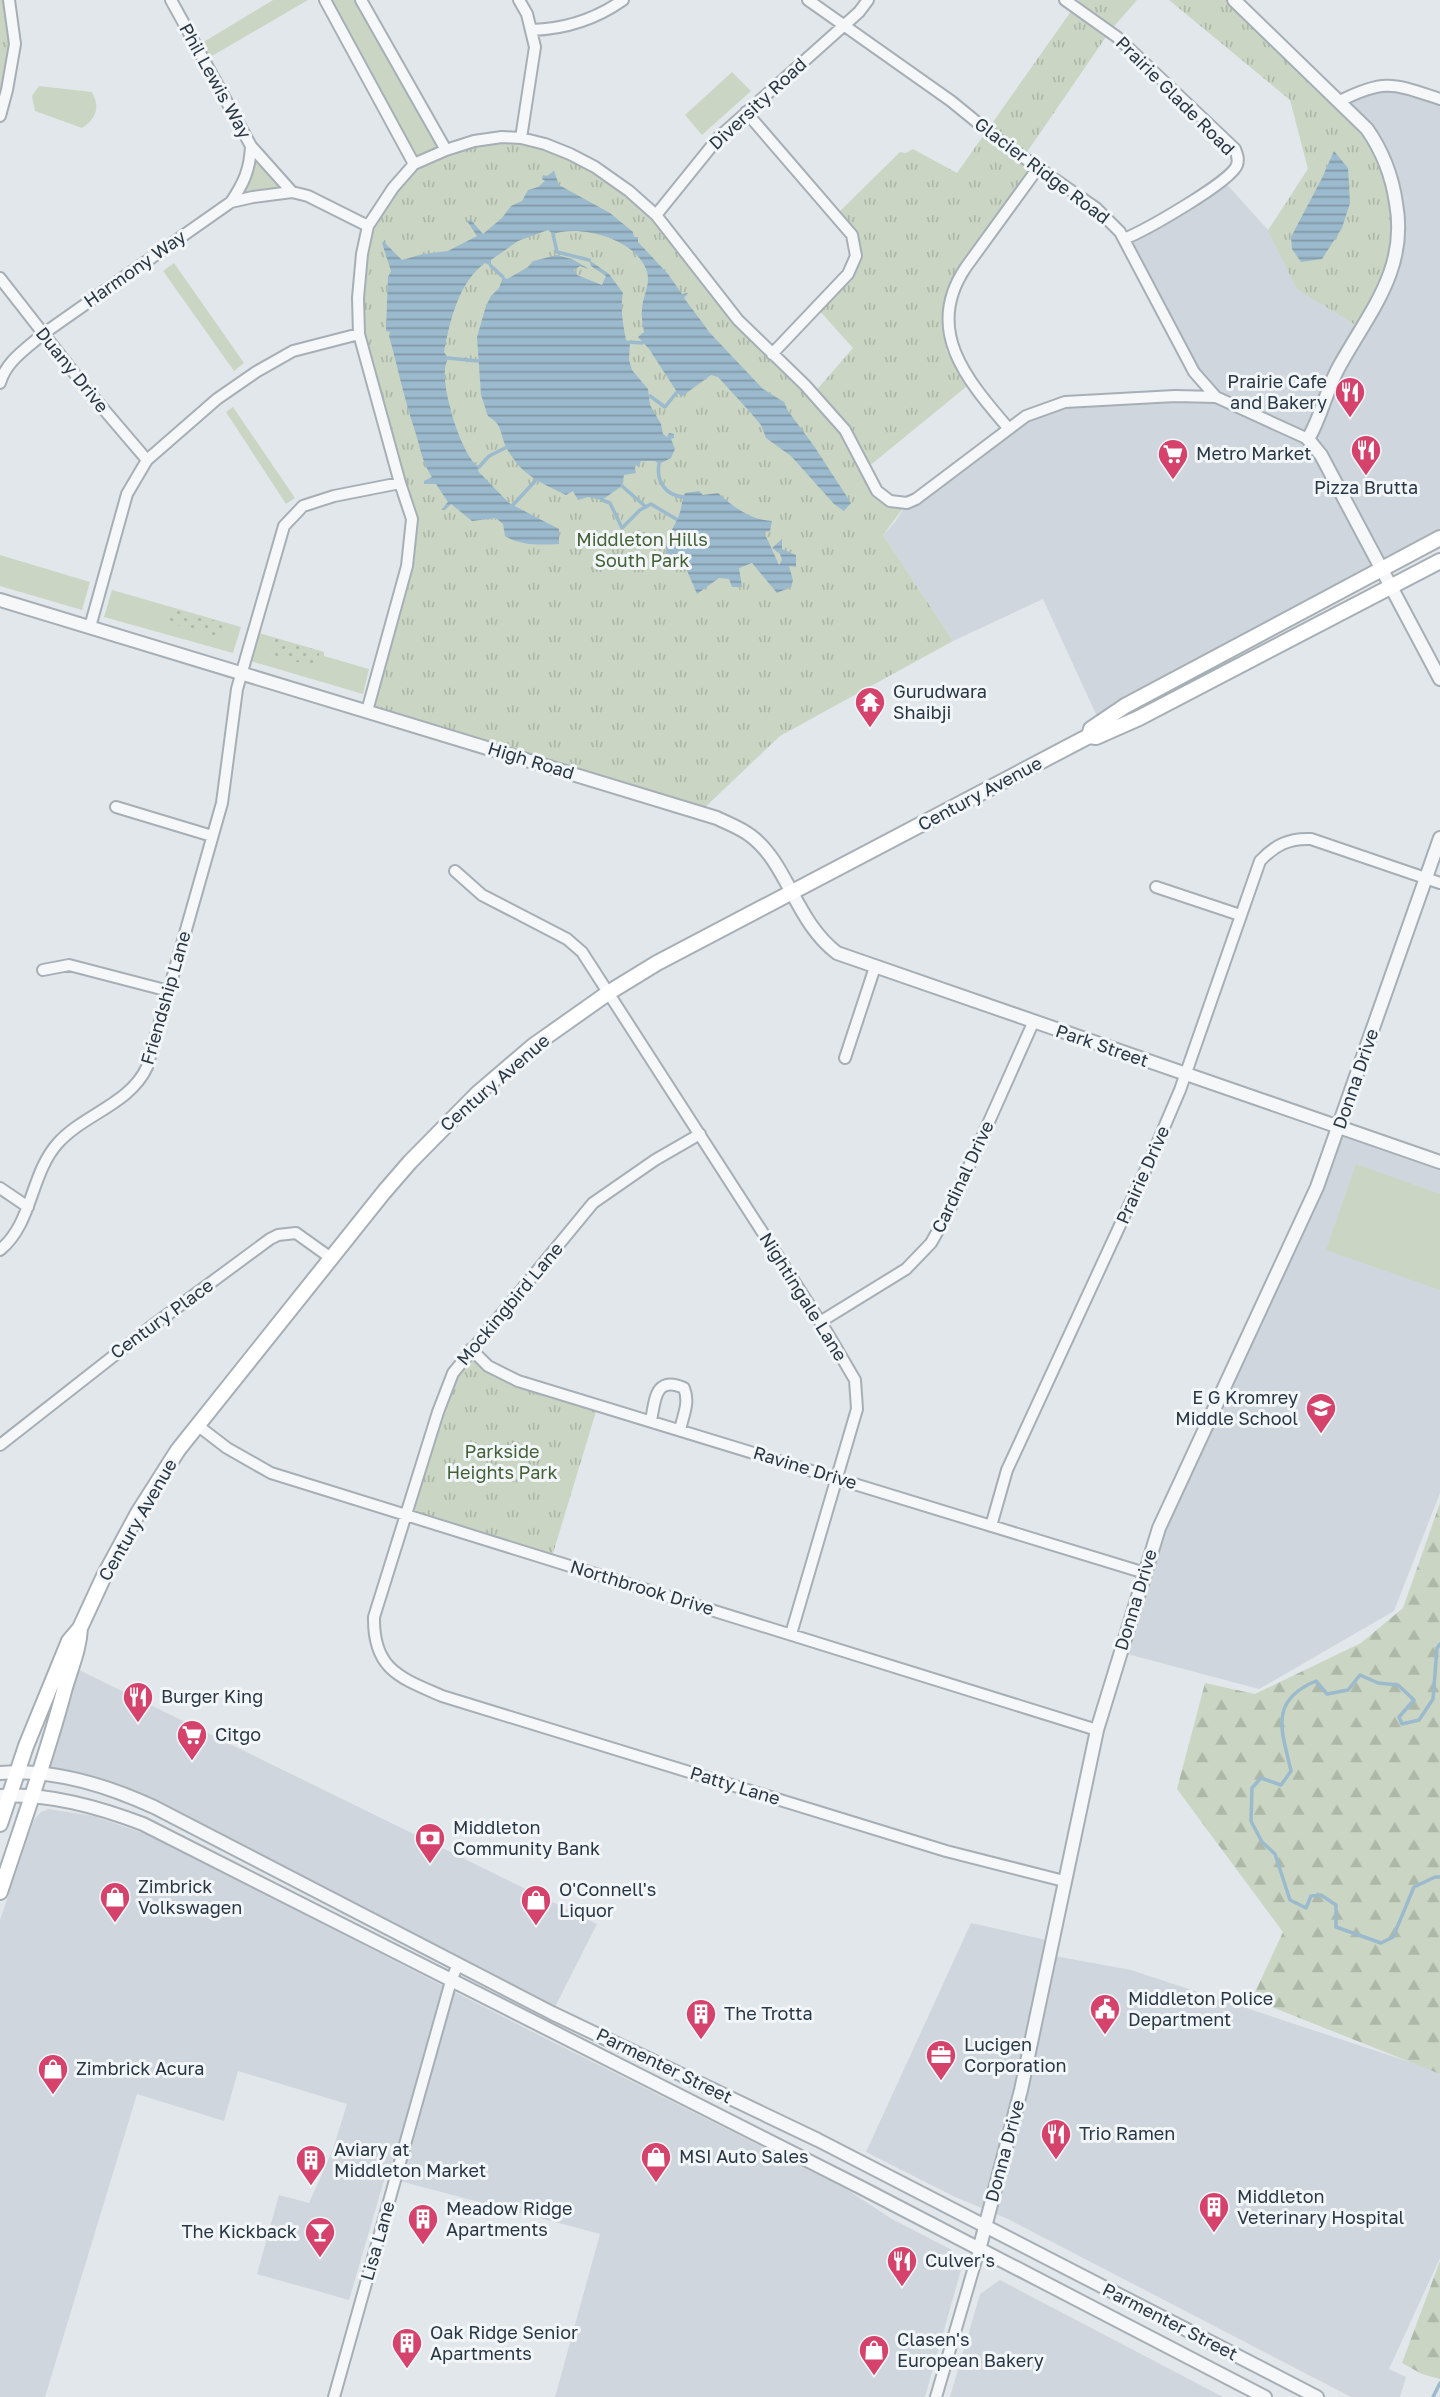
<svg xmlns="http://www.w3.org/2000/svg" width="1440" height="2397" viewBox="0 0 1440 2397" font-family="'Golos Text',sans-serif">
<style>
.built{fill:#d0d6dd}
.grass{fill:#cad6c3}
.forest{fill:url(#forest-firs)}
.park{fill:url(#park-tufts)}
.garden{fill:url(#garden-dots)}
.water{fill:url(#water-rules)}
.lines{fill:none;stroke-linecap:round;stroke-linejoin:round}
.stream{stroke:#9cbacd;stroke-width:3.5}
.minor-casing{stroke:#a7afb6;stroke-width:14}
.tertiary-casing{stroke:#a7afb6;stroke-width:16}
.secondary-casing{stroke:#a7afb6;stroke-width:18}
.minor{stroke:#f5f7f9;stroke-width:10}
.tertiary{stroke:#f5f7f9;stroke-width:12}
.secondary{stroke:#fff;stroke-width:14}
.labels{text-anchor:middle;stroke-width:6;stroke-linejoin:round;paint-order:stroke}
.street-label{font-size:18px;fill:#293744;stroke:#f2f6f8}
.poi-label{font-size:18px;fill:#293744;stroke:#f2f6f8;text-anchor:start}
.park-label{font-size:18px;fill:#446136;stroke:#f2f6f8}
</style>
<defs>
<pattern id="forest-firs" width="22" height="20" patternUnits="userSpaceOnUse" patternTransform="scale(1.75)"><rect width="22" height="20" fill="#cad6c3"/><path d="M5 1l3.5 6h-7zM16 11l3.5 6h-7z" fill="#aeb8a9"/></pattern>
<pattern id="park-tufts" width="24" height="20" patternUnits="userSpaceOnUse" patternTransform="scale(1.75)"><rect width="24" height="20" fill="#cad6c3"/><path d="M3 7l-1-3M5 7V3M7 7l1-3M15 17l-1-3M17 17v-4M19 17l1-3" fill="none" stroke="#aeb8a9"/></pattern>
<pattern id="garden-dots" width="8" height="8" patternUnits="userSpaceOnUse" patternTransform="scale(1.75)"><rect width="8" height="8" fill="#cad6c3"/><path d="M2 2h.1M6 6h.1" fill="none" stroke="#aeb8a9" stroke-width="1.8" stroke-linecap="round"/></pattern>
<pattern id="water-rules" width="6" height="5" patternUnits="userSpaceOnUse" patternTransform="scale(1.75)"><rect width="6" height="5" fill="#9cbacd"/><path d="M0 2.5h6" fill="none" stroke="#7f98a8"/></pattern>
</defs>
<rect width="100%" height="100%" fill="#e2e7eb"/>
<path class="built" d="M 1385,84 L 1440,99 L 1440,538 L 1100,723 L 1043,599 L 953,641 L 883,535 L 895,522 L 907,503 L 1026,416 L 1051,406 L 1215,397 L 1205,387 L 1124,239 L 1222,179 L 1268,230 L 1308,169 L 1340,101 Z
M 1340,1128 L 1440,1162 L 1440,1493 L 1394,1611 L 1259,1689 L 1120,1652 L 1145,1573 Z
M 71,1666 L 597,1924 L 552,2013 L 154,1807 L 41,1773 Z
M 49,1809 L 93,1816 L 149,1835 L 533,2032 L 846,2189 L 892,2219 L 950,2249 L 960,2258 L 961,2270 L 925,2397 L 555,2397 L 600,2234 L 385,2177 L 349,2300 L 257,2274 L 279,2195 L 309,2203 L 333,2149 L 347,2104 L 238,2071 L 224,2121 L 137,2094 L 45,2397 L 0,2397 L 0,1920 L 34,1820 L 41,1812 Z
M 971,1923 L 1051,1941 L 1049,1955 L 1131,1970 L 1440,2072 L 1440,2258 L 1389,2369 L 1406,2377 L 1400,2397 L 1351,2397 L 1008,2219 L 955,2197 L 866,2152 Z
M 1000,2280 L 1223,2397 L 950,2397 L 980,2294 Z"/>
<path class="grass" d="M 273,0 L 308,0 L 205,60 L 197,46 Z
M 325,0 L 361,0 L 446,150 L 414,164 Z
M 732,72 L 751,91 L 702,135 L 685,115 Z
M 39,86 L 92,92 C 100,107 97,118 82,128 L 35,111 L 32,96 Z
M 251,146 L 292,192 L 231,202 Z
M 174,263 L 244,363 L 234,371 L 163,271 Z
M 233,407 L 295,498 L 286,504 L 226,412 Z
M 0,555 L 90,582 L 82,610 L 0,586 Z
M 112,590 L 241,627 L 233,653 L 104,617 Z
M 259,633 L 324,652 L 324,656 L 369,669 L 363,694 L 251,661 Z
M 1356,1164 L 1440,1194 L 1440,1290 L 1326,1250 Z"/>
<path class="forest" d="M 1440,1503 L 1440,2074 L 1252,1999 L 1283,1932 L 1177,1789 L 1205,1683 L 1255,1694 L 1361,1643 L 1403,1608 Z
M 1440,2261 L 1440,2379 L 1422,2374 L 1402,2363 Z"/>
<path class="park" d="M 0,0 L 9,0 L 15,44 L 0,116 Z
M 1079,0 L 1137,0 L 1110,31 L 1027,152 L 1027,176 L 957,272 L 946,297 L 942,319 L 947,352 L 966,387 L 873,463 L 864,467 L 877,492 L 907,503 L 883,535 L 953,641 L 780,736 L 699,813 L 367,711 L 381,668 L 412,519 L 359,334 L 368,226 L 414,164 L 474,141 L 545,144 L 629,191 L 738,320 L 813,394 L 853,348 L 817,308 L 856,256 L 852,235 L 836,215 L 900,152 L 906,153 L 913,149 L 957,173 Z
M 1169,0 L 1234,0 L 1380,148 L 1398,248 L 1362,329 L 1297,289 L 1268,231 L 1308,169 L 1290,100 Z
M 471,1349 L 488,1366 L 598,1405 L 551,1560 L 407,1516 L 438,1412 Z"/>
<path class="garden" d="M 171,608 L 227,624 L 222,639 L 167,622 Z
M 274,638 L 320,651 L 315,667 L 269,654 Z"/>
<path class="water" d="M 1334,151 L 1348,168 L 1350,203 L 1342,228 L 1322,259 L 1301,262 L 1292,249 L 1291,237 L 1321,180 Z
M 554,171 L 559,185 L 610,213 L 633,232 L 634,237 L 638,237 L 638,242 L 668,274 L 682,294 L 688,293 L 684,298 L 710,333 L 763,389 L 784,402 L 788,411 L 814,446 L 851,503 L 844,511 L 834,504 L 791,456 L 766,438 L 761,425 L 750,412 L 718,377 L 711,375 L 681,397 L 677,392 L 649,349 L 638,337 L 644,332 C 643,325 641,317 642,310 C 642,297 651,285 647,272 C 638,240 582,224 553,234 L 548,230 L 518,241 L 491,260 L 491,266 L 485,263 C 458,283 450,321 444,352 L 448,358 C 447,362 445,365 445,369 C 442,389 461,456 479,467 L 478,471 L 509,503 L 559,529 L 559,544 C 541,545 521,546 505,536 L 503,524 L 496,518 L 472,521 L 451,504 L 445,510 L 441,510 L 448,502 L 436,484 L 424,484 L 424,481 L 432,477 C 421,460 421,449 415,431 C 404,399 398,368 389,336 L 390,332 L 386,331 L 388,277 L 391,271 L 382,243 L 385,240 L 386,244 L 402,260 L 423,254 L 448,251 L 477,236 L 467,221 L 471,220 L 483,234 L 502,218 L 511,206 L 522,201 L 528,190 L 538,187 L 545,181 L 542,179 L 543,175 L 547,176 Z
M 557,255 L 572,259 L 589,269 L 580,266 L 574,270 L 577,275 L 602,285 L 606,276 L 591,266 L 589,260 L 609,274 L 623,293 C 620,308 623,325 626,340 L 630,342 L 629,360 L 632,370 L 648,389 L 650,405 L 661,424 L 663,434 L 667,437 L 669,433 L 674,434 L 674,438 L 671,439 L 675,449 L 671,458 L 659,464 L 655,461 L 641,461 L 639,467 L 634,464 L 636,473 L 624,475 L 622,486 L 602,500 L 588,497 L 578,500 L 573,491 L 566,495 C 550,487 532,480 519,466 C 514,460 506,449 504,442 C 500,430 501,424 488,416 L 481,395 L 477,337 L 486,306 L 491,296 L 499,288 L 503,277 L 507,279 L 528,267 L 533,261 Z
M 699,491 L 703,495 L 718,493 C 733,507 751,520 772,521 L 770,531 L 764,532 L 779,565 L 782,560 L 780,554 L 772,548 L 782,539 L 782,549 L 796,555 L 796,567 L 789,566 L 793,580 L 791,587 L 777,593 L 752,563 L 739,568 L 742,587 L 732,587 L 729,579 L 719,578 L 697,594 L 685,566 L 673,563 L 666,565 C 665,538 669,538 679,515 C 682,508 681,502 685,493 Z"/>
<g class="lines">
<path class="stream" d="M 553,234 L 557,252 L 589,260
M 491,266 L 503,277
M 630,342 L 642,343
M 448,358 L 478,361
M 650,396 L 665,407 L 677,392
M 659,464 C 656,481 665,495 683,497
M 479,467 L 489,456 L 507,447
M 622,486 L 646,507
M 602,500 L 610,503 L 622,528 L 640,510 L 651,504 L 676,519
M 513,505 L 536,480
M 1440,1644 L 1437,1648 L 1433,1699 L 1419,1720 L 1402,1724 L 1399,1717 L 1414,1700 L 1398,1685 L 1378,1683 L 1360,1675 L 1348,1690 L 1327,1694 L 1316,1681 C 1268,1701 1282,1731 1291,1771 L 1281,1785 L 1261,1778 L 1252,1788 L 1251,1821 L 1262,1842 L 1275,1854 L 1290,1900 L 1306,1908 L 1311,1896 L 1321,1895 L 1336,1905 L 1336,1927 L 1381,1943 L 1393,1937 L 1414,1887 L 1435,1877 L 1440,1877
M 1433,2397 L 1440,2383"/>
<g class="minor-casing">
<path id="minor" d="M 171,0 L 251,146 L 292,192 L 308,196 L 368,226
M 325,0 L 414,164
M 361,0 L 446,150
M 519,0 L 527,14 L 535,47 L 521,138
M 808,0 L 951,101 L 1000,141 L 1096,208 L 1120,232 L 1194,372 L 1216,397
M 1065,0 L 1117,37 L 1235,149 C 1237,154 1239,159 1237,165 C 1231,182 1144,231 1124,239
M 532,30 C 565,29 596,19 623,0
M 1340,101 C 1385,78 1394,84 1440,99
M 746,112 L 852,235 L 856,256 L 848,274 L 772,354
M 0,116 L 7,90 L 15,44 L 9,0
M 231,202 C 244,183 250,169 251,146
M 656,215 L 719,137 L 859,12 L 868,0
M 0,278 L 89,392 L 147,460
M 0,383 C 6,361 27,348 43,334 L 231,202 L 253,197 L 292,192
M 1009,429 C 967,380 923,330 966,267 L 1038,168
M 90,627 L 127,494 L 147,460 L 217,399 L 256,372 L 293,351 L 359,334
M 367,711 L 407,566 L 412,519 L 400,483 L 359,334 L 358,298 L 362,254 L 368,226 L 393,188 L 414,164 L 446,150 L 474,141 L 502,137 L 521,138 L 545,144 L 570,154 L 595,167 L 629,191 L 656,215 L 738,320 L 805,385 L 845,430 L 877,491 L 890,501 L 907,503 L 916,499 L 1026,416 L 1065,402 L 1175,396 L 1216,397 L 1308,439
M 116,807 L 212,836
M 455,871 L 482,895 L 567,939 L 582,952 L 828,1334 L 855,1380 L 857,1409 L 791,1634
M 1156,887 L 1240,915
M 43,970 L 69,965 L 169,991
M 845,1058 L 875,967
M 700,1134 L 655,1160 L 593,1203 L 453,1373 L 438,1412 L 374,1617 C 373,1670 401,1678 442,1696 L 946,1851 L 1064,1881
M 0,1188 L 28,1207
M 0,1250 C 33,1223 30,1174 58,1143 C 84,1114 130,1104 147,1067 L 222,803 L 237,689 L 284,526 L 303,506 L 334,496 L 400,483
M 820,1322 L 906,1269 L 931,1243 L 950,1209 L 1033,1023
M 471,1349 L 488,1366 L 518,1381 L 1145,1573
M 651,1421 C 655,1400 655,1375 684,1388 C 690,1403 683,1415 680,1430
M 197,1425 L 227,1448 L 271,1473 L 1097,1730
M 0,1445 L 148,1329 L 270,1239 L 278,1235 L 296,1233 L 331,1258
M 991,1526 L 1007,1470 L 1151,1158 L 1180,1090 L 1260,861 C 1275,845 1289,838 1311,839 L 1440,883
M 334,2397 L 451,1981 L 458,1964
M 936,2397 L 979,2250"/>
</g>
<g class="tertiary-casing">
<path id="tertiary" d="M 1234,0 L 1367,129 C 1383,152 1392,175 1396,203 C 1408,269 1370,311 1340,365 C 1326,389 1322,416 1308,439 L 1321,455 L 1440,679
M 0,600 L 717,818 C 729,824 741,828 751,836 C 788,864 795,921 837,953 L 1440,1162
M 0,1773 C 53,1768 106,1785 154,1807 L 552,2013 L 818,2140 L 1317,2397
M 0,1796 C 49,1793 98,1807 143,1824 L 862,2188 L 1265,2397
M 979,2250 L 1021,2090 L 1097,1730 L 1159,1528 L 1317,1187 L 1440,838"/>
</g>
<g class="secondary-casing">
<path id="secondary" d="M 1089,736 L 1091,729 L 1125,706 L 1440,538
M 0,1824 L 26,1746 L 69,1641 L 80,1628 L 104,1576 L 138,1513 L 178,1450 L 384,1192 L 410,1162 L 478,1093 L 533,1046 L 608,993 L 657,963 L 1089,736 L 1096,737 L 1139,718 L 1440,561
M 0,1892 C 22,1825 46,1759 64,1691 C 70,1669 79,1650 80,1628"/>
</g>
<use href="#minor" class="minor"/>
<use href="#tertiary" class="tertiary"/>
<use href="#secondary" class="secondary"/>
</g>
<defs>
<g id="restaurant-pin" transform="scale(1.575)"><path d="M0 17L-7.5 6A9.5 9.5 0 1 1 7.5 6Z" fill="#d5436c" stroke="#f2f6f8"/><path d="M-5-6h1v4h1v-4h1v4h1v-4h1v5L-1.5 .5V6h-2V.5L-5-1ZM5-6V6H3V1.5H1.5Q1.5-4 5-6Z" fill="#fff"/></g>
<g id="supermarket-pin" transform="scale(1.575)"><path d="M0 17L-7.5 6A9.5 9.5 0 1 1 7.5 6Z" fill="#d5436c" stroke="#f2f6f8"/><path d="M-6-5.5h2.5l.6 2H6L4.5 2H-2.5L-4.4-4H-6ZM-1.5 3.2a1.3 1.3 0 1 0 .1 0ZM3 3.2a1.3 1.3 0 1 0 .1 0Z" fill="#fff"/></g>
<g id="temple-pin" transform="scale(1.575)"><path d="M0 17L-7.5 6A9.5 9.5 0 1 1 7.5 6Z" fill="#d5436c" stroke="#f2f6f8"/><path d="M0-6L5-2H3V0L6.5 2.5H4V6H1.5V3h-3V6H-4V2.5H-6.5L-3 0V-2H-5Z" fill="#fff"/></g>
<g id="school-pin" transform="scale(1.575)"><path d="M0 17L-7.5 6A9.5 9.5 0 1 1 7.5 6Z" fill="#d5436c" stroke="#f2f6f8"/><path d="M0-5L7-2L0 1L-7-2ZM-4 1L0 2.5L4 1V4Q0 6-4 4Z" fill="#fff"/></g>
<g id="bank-pin" transform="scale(1.575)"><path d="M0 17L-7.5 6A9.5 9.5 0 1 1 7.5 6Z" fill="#d5436c" stroke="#f2f6f8"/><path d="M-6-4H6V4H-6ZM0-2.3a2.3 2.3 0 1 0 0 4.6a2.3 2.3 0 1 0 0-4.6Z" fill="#fff"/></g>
<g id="shop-pin" transform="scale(1.575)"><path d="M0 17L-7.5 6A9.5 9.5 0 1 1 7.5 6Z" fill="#d5436c" stroke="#f2f6f8"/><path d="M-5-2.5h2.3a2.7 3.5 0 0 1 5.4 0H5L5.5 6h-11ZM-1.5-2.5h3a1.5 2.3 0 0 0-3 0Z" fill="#fff"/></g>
<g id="civic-pin" transform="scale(1.575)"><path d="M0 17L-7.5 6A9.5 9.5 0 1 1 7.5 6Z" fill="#d5436c" stroke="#f2f6f8"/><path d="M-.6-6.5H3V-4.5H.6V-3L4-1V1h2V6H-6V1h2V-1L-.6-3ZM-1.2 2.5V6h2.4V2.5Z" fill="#fff"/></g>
<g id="building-pin" transform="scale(1.575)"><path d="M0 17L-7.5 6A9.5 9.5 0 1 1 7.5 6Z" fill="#d5436c" stroke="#f2f6f8"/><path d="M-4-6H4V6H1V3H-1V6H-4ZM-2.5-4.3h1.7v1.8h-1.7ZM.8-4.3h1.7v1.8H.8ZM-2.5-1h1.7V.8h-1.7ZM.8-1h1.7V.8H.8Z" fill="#fff"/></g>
<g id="office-pin" transform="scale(1.575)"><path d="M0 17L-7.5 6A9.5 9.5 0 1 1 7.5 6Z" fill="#d5436c" stroke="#f2f6f8"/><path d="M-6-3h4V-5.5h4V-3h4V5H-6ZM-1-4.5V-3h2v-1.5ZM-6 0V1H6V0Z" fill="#fff"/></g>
<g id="bar-pin" transform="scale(1.575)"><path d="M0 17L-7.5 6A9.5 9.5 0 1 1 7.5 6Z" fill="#d5436c" stroke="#f2f6f8"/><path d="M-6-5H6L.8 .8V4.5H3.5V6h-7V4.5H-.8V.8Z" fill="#fff"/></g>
</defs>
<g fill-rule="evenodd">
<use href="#restaurant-pin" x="1350" y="392"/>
<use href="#restaurant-pin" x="1366" y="450"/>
<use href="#supermarket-pin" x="1173" y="454"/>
<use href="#temple-pin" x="870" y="702"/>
<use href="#school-pin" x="1321" y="1408"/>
<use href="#restaurant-pin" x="138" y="1697"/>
<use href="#supermarket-pin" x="192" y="1735"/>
<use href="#bank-pin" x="430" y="1838"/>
<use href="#shop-pin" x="115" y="1897"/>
<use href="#shop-pin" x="536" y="1900"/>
<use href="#civic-pin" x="1105" y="2009"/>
<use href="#building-pin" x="701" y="2014"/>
<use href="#office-pin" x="941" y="2055"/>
<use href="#shop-pin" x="53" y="2069"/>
<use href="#restaurant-pin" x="1056" y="2134"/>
<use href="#shop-pin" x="656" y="2157"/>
<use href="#building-pin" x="311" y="2160"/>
<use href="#building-pin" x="1214" y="2207"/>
<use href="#building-pin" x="423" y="2219"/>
<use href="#bar-pin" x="320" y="2232"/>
<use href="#restaurant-pin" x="902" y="2261"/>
<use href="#building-pin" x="407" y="2343"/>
<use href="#shop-pin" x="874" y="2350"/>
</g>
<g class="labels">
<g class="street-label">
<text transform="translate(215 81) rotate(61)" y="6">Phil Lewis Way</text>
<text transform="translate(1175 96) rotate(45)" y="6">Prairie Glade Road</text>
<text transform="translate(758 104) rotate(-43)" y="6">Diversity Road</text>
<text transform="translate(1042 171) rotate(37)" y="6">Glacier Ridge Road</text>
<text transform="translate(135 269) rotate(-35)" y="6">Harmony Way</text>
<text transform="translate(72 370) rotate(51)" y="6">Duany Drive</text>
<text transform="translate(531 761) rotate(17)" y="6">High Road</text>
<text transform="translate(980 794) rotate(-28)" y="6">Century Avenue</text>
<text transform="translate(166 998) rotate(-74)" y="6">Friendship Lane</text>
<text transform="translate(1102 1046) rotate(19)" y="6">Park Street</text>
<text transform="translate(1356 1079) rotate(-71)" y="6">Donna Drive</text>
<text transform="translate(495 1083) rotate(-41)" y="6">Century Avenue</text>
<text transform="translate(1143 1175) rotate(-66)" y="6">Prairie Drive</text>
<text transform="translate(963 1177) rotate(-65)" y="6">Cardinal Drive</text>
<text transform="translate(803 1297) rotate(58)" y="6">Nightingale Lane</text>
<text transform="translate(510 1304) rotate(-50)" y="6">Mockingbird Lane</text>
<text transform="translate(162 1319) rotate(-36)" y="6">Century Place</text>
<text transform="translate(805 1468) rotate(17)" y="6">Ravine Drive</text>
<text transform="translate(138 1520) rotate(-60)" y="6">Century Avenue</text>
<text transform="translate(642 1588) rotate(17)" y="6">Northbrook Drive</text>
<text transform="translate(1136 1600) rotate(-73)" y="6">Donna Drive</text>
<text transform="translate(735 1786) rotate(17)" y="6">Patty Lane</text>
<text transform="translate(664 2066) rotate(26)" y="6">Parmenter Street</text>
<text transform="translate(1005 2151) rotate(-75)" y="6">Donna Drive</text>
<text transform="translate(378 2241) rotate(-74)" y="6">Lisa Lane</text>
<text transform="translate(1170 2322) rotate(27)" y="6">Parmenter Street</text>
</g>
<g class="poi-label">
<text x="1327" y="388" text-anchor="end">Prairie Cafe<tspan x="1327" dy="21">and Bakery</tspan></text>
<text x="1196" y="460">Metro Market</text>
<text x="1366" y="494" text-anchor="middle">Pizza Brutta</text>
<text x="893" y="698">Gurudwara<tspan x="893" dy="21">Shaibji</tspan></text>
<text x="1298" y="1404" text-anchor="end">E G Kromrey<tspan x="1298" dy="21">Middle School</tspan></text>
<text x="161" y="1703">Burger King</text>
<text x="215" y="1741">Citgo</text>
<text x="453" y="1834">Middleton<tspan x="453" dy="21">Community Bank</tspan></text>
<text x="138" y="1893">Zimbrick<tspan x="138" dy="21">Volkswagen</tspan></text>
<text x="559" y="1896">O'Connell's<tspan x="559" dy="21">Liquor</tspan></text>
<text x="1128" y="2005">Middleton Police<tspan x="1128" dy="21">Department</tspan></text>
<text x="724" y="2020">The Trotta</text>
<text x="964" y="2051">Lucigen<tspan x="964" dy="21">Corporation</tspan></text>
<text x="76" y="2075">Zimbrick Acura</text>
<text x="1079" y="2140">Trio Ramen</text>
<text x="334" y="2156">Aviary at<tspan x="334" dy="21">Middleton Market</tspan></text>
<text x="679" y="2163">MSI Auto Sales</text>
<text x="1237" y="2203">Middleton<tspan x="1237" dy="21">Veterinary Hospital</tspan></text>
<text x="446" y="2215">Meadow Ridge<tspan x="446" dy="21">Apartments</tspan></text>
<text x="297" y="2238" text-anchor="end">The Kickback</text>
<text x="925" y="2267">Culver's</text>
<text x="430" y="2339">Oak Ridge Senior<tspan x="430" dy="21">Apartments</tspan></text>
<text x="897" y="2346">Clasen's<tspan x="897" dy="21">European Bakery</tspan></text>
</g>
<g class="park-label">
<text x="642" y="546">Middleton Hills<tspan x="642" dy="21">South Park</tspan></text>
<text x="502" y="1458">Parkside<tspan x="502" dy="21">Heights Park</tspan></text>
</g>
</g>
</svg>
